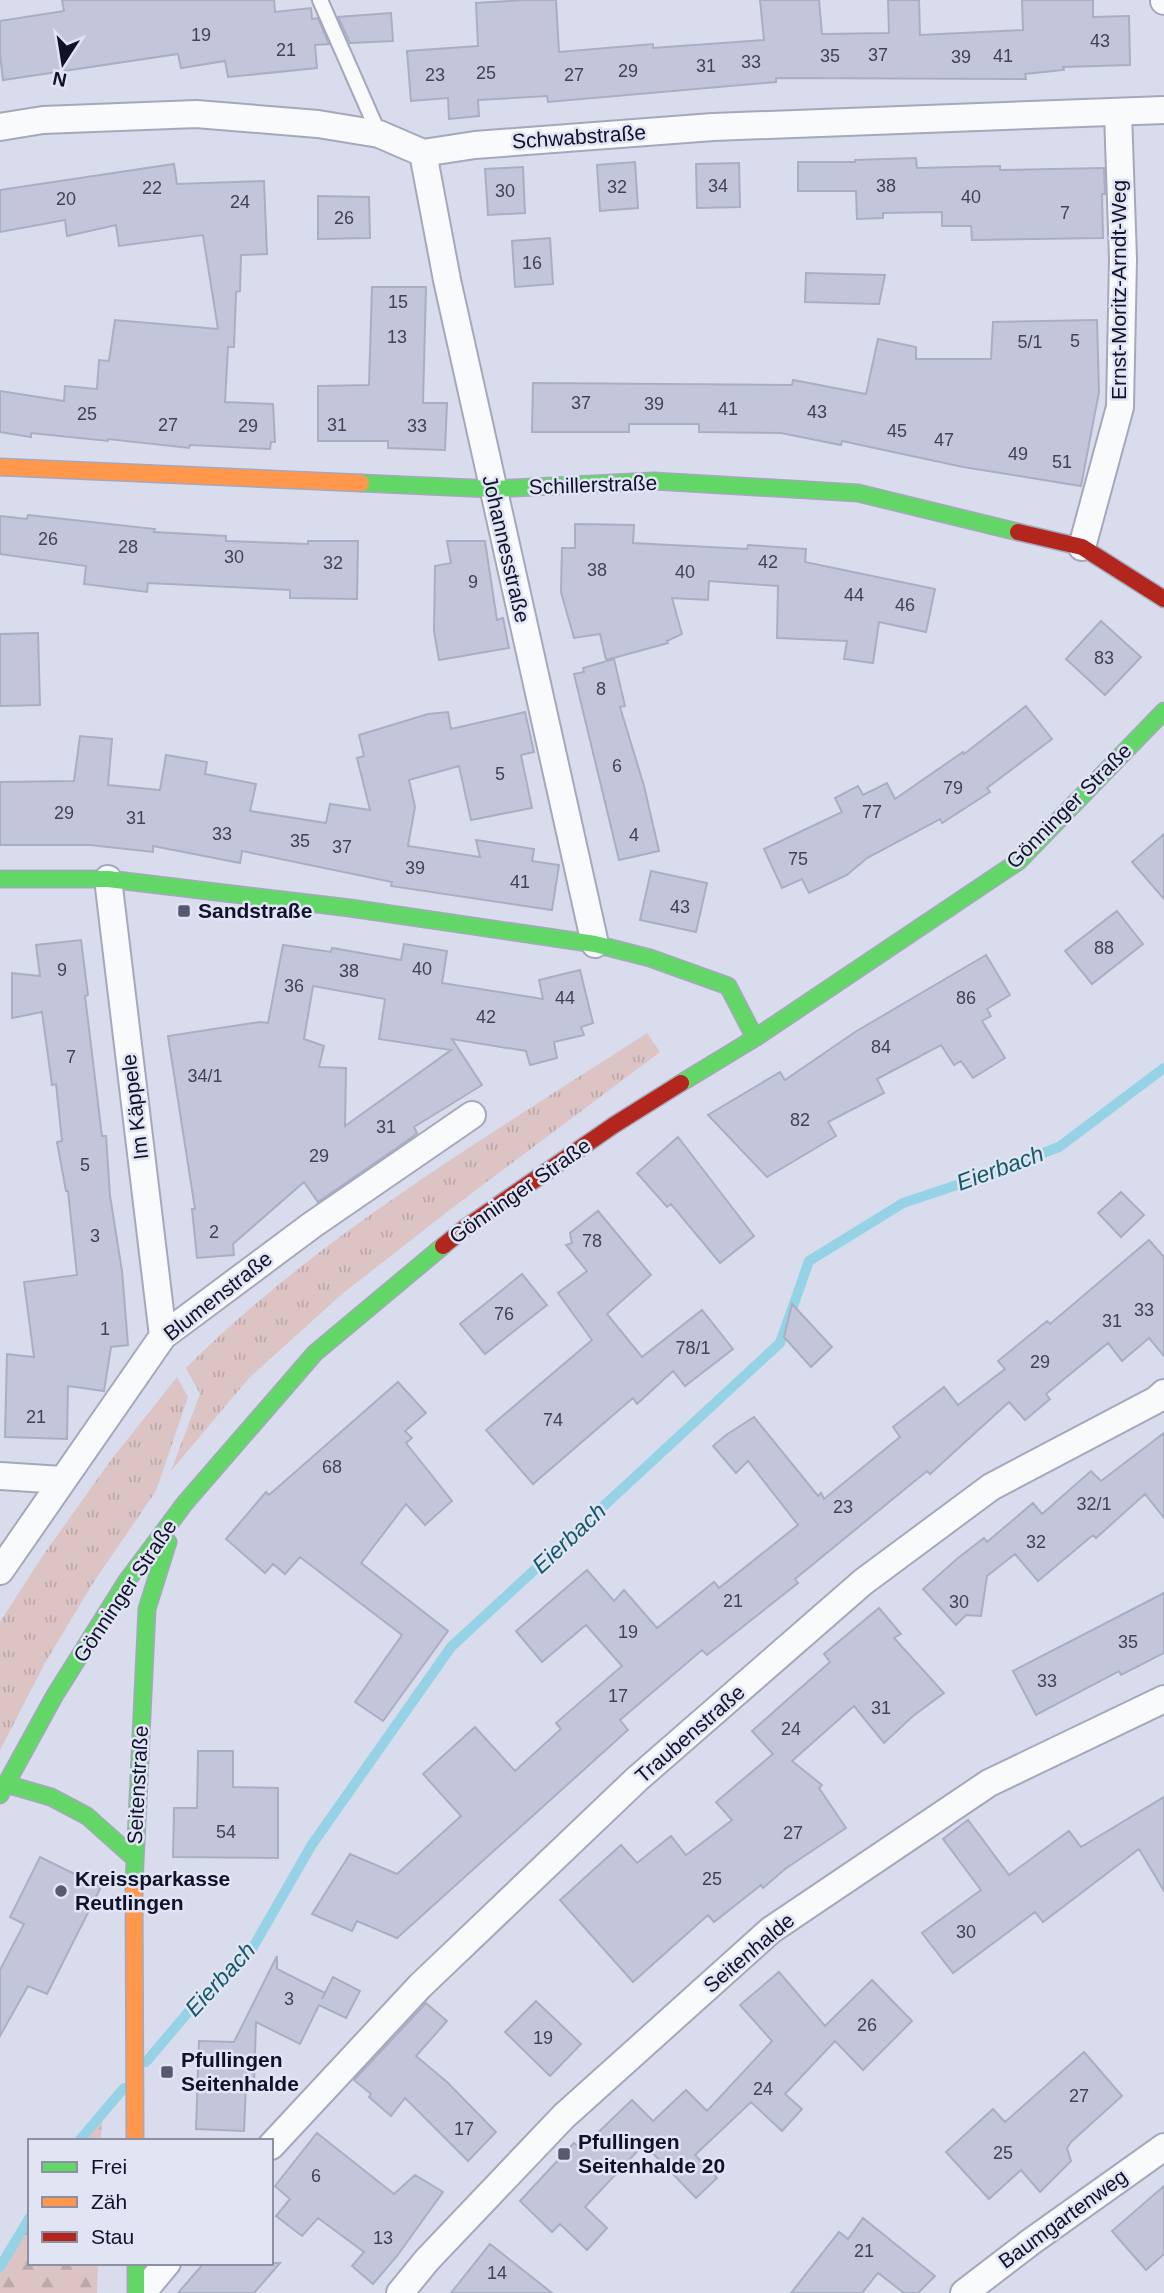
<svg xmlns="http://www.w3.org/2000/svg" width="1164" height="2293" viewBox="0 0 1164 2293" font-family="Arial,sans-serif">
<style>
.grass{fill:url(#grass-tufts)}
.forest{fill:url(#forest-firs)}
.lines{fill:none;stroke-linecap:round;stroke-linejoin:round}
.stream{stroke:#95d2e6;stroke-width:10}
.building{fill:#c3c6da;stroke:#aaaec2;stroke-width:2;fill-rule:evenodd}
.lane-casing{stroke:#a5a8bc;stroke-width:18}
.street-casing{stroke:#a5a8bc;stroke-width:30}
.fast-casing{stroke:#a5a8bc;stroke-width:19}
.slow-casing{stroke:#a5a8bc;stroke-width:19}
.jam-casing{stroke:#a5a8bc;stroke-width:19}
.lane{stroke:#f9fafc;stroke-width:14}
.street{stroke:#f9fafc;stroke-width:26}
.fast{stroke:#63d668;stroke-width:16}
.slow{stroke:#ff974d;stroke-width:16}
.jam{stroke:#b3261e;stroke-width:16}
.poi-dot{fill:#56596f;stroke:#e1e4f3;stroke-width:2.5}
.labels{text-anchor:middle;stroke-width:5;stroke-linejoin:round;paint-order:stroke}
.number-label{font-size:18px;fill:#40425a}
.street-label{font-size:21px;fill:#10122c;stroke:#e1e4f3}
.poi-label{font-size:21px;font-weight:bold;fill:#10122c;stroke:#e1e4f3;text-anchor:start}
.water-label{font-size:23px;font-style:italic;fill:#125a6a;stroke:#e1e4f3}
</style>
<defs>
<pattern id="grass-tufts" width="24" height="20" patternUnits="userSpaceOnUse" patternTransform="scale(1.75)"><rect width="24" height="20" fill="#dcc4c4"/><path d="M3 7l-1-3M5 7V3M7 7l1-3M15 17l-1-3M17 17v-4M19 17l1-3" fill="none" stroke="#bca7a9"/></pattern>
<pattern id="forest-firs" width="22" height="20" patternUnits="userSpaceOnUse" patternTransform="scale(1.75)"><rect width="22" height="20" fill="#dcc4c4"/><path d="M5 1l3.5 6h-7zM16 11l3.5 6h-7z" fill="#bca7a9"/></pattern>
</defs>
<rect width="100%" height="100%" fill="#d8dcec"/>
<path class="grass" d="M 647,1033 L 660,1052 L 456,1205 L 342,1294 L 249,1378 L 171,1471 L 200,1394 L 186,1368 C 321,1233 489,1136 647,1033 Z
M 177,1377 L 188,1397 L 156,1491 L 93,1583 L 45,1663 L 0,1750 L 0,1622 L 44,1554 L 111,1460 Z"/>
<path class="forest" d="M 102,2111 L 101,2141 L 83,2141 Z
M 30,2222 L 30,2263 L 98,2263 L 97,2293 L 0,2293 L 0,2268 Z"/>
<g class="lines">
<path class="stream" d="M 146,2062 L 190,2010 L 252,1949 L 311,1846 L 451,1647 L 780,1343 L 809,1261 L 903,1203 L 969,1181 L 1059,1147 L 1164,1068
M 79,2141 L 124,2088
M 0,2267 L 30,2217"/>
</g>
<path class="building" d="M 62,0 L 274,0 L 275,12 L 311,8 L 312,19 L 318,18 L 329,44 L 315,45 L 317,68 L 228,77 L 225,61 L 181,68 L 178,54 L 3,80 L 0,54 L 0,21 L 64,11 Z
M 525,0 L 556,0 L 559,52 L 653,44 L 653,48 L 764,40 L 760,0 L 819,0 L 822,34 L 889,33 L 888,0 L 919,0 L 920,35 L 1023,30 L 1022,0 L 1093,0 L 1093,17 L 1129,16 L 1130,65 L 1063,67 L 1064,70 L 1025,74 L 1026,79 L 776,78 L 776,82 L 548,102 L 547,96 L 478,100 L 479,116 L 449,119 L 448,98 L 411,101 L 407,51 L 478,46 L 476,3 Z
M 391,13 L 393,41 L 350,43 L 338,17 Z
M 916,158 L 917,168 L 1000,166 L 1000,170 L 1104,168 L 1105,194 L 1102,194 L 1103,238 L 972,240 L 971,226 L 942,226 L 942,212 L 883,213 L 883,218 L 857,219 L 856,191 L 798,191 L 798,162 L 855,162 L 855,160 Z
M 635,162 L 638,208 L 600,211 L 597,165 Z
M 739,163 L 740,207 L 697,208 L 696,164 Z
M 174,164 L 177,184 L 264,181 L 267,254 L 241,255 L 240,291 L 236,292 L 234,347 L 228,347 L 225,402 L 273,404 L 275,442 L 271,442 L 270,449 L 190,445 L 189,448 L 108,439 L 108,441 L 31,433 L 31,437 L 0,432 L 0,391 L 64,401 L 65,386 L 97,389 L 99,360 L 109,361 L 115,320 L 218,329 L 203,235 L 119,246 L 116,225 L 67,236 L 65,220 L 0,232 L 0,190 Z
M 523,167 L 525,213 L 488,215 L 485,169 Z
M 318,196 L 369,197 L 370,238 L 318,239 Z
M 550,238 L 553,284 L 515,287 L 512,241 Z
M 806,273 L 885,275 L 879,304 L 805,302 Z
M 372,287 L 426,287 L 423,403 L 447,403 L 445,450 L 388,448 L 388,441 L 318,441 L 318,386 L 369,385 Z
M 1097,320 L 1099,392 L 1081,486 L 963,467 L 842,441 L 841,445 L 781,433 L 699,432 L 699,424 L 629,424 L 629,432 L 532,432 L 533,383 L 792,385 L 793,380 L 866,394 L 878,339 L 916,347 L 916,359 L 991,359 L 993,322 Z
M 28,515 L 155,529 L 154,532 L 226,536 L 226,541 L 308,544 L 308,541 L 358,541 L 357,599 L 290,598 L 290,590 L 148,583 L 147,592 L 84,584 L 86,566 L 0,554 L 0,516 L 27,519 Z
M 575,524 L 634,525 L 633,543 L 747,549 L 748,545 L 806,549 L 805,562 L 935,589 L 926,632 L 879,622 L 873,663 L 844,659 L 847,641 L 777,638 L 778,586 L 709,581 L 708,600 L 672,598 L 682,634 L 667,641 L 668,643 L 606,660 L 600,634 L 574,638 L 561,592 L 562,548 L 575,548 Z
M 447,541 L 485,541 L 497,620 L 503,618 L 509,648 L 439,660 L 434,631 L 435,566 L 451,563 Z
M 1101,621 L 1141,657 L 1105,695 L 1066,659 Z
M 38,633 L 40,705 L 0,706 L 0,634 Z
M 614,659 L 625,706 L 620,707 L 644,786 L 659,851 L 619,860 L 574,674 L 584,672 L 583,668 Z
M 1026,706 L 1052,739 L 987,788 L 990,792 L 942,823 L 940,819 L 867,858 L 847,875 L 809,893 L 802,879 L 782,888 L 764,849 L 842,812 L 835,798 L 858,786 L 863,795 L 887,783 L 895,799 L 963,752 L 964,754 Z
M 448,712 L 451,729 L 525,712 L 534,752 L 521,755 L 532,808 L 471,820 L 459,766 L 409,780 L 415,807 L 408,846 L 480,857 L 476,840 L 534,849 L 532,861 L 559,865 L 552,910 L 391,886 L 392,882 L 242,851 L 240,863 L 153,846 L 153,852 L 90,845 L 0,845 L 0,782 L 74,781 L 80,736 L 112,739 L 108,785 L 160,790 L 166,755 L 207,762 L 205,774 L 256,784 L 250,811 L 326,823 L 330,804 L 370,810 L 357,758 L 364,756 L 359,735 L 428,714 Z
M 1164,834 L 1164,899 L 1132,862 Z
M 651,871 L 707,883 L 696,932 L 640,920 Z
M 1117,911 L 1143,944 L 1092,984 L 1065,951 Z
M 81,940 L 88,995 L 85,996 L 102,1136 L 106,1136 L 110,1196 L 122,1271 L 128,1345 L 111,1347 L 104,1391 L 68,1386 L 67,1439 L 5,1437 L 7,1354 L 34,1357 L 24,1282 L 77,1275 L 68,1191 L 66,1191 L 57,1142 L 62,1141 L 56,1084 L 52,1085 L 42,1012 L 12,1018 L 12,973 L 40,976 L 36,945 Z
M 404,944 L 447,951 L 442,983 L 543,999 L 539,980 L 580,970 L 593,1023 L 581,1027 L 584,1035 L 554,1042 L 557,1058 L 530,1065 L 526,1051 L 452,1039 L 482,1085 L 414,1127 L 417,1133 L 411,1138 L 318,1202 L 304,1182 L 233,1244 L 234,1255 L 197,1258 L 192,1209 L 195,1209 L 168,1036 L 260,1022 L 268,1023 L 283,945 L 331,952 L 332,948 L 401,960 ZM 313,986 L 385,999 L 379,1039 L 451,1050 L 345,1126 L 346,1068 L 319,1067 L 324,1046 L 304,1039 Z
M 986,955 L 1010,995 L 987,1009 L 991,1016 L 982,1021 L 1005,1058 L 973,1078 L 961,1061 L 954,1065 L 941,1045 L 877,1079 L 884,1093 L 828,1122 L 836,1136 L 767,1177 L 708,1115 L 780,1072 L 785,1080 L 855,1032 Z
M 678,1137 L 754,1236 L 720,1263 L 671,1204 L 667,1207 L 637,1173 Z
M 1121,1192 L 1144,1215 L 1121,1237 L 1098,1213 Z
M 598,1211 L 651,1275 L 607,1314 L 642,1357 L 702,1310 L 733,1349 L 685,1386 L 673,1371 L 637,1404 L 633,1398 L 533,1484 L 486,1430 L 592,1340 L 558,1293 L 587,1271 L 566,1245 L 572,1243 L 570,1233 Z
M 1149,1240 L 1164,1257 L 1164,1356 L 1149,1338 L 1122,1361 L 1108,1343 L 1046,1394 L 1050,1399 L 1025,1420 L 1009,1402 L 930,1474 L 927,1471 L 795,1579 L 798,1583 L 707,1655 L 702,1650 L 620,1720 L 628,1730 L 397,1938 L 357,1921 L 352,1931 L 312,1914 L 350,1854 L 397,1874 L 461,1816 L 423,1774 L 475,1727 L 515,1771 L 561,1729 L 556,1723 L 622,1666 L 586,1625 L 542,1662 L 516,1631 L 587,1570 L 614,1601 L 624,1590 L 657,1628 L 714,1582 L 719,1588 L 798,1525 L 748,1461 L 736,1473 L 713,1446 L 726,1435 L 754,1417 L 818,1496 L 821,1493 L 824,1499 L 900,1437 L 893,1427 L 944,1387 L 958,1405 L 1005,1369 L 998,1361 L 1047,1321 L 1050,1324 Z
M 522,1274 L 547,1305 L 485,1354 L 460,1324 Z
M 792,1304 L 832,1347 L 811,1367 L 784,1337 Z
M 398,1382 L 426,1413 L 405,1431 L 412,1438 L 406,1443 L 452,1501 L 425,1525 L 406,1504 L 361,1563 L 448,1631 L 383,1721 L 355,1702 L 402,1635 L 300,1557 L 285,1574 L 273,1564 L 265,1573 L 226,1539 L 266,1492 L 269,1495 Z
M 1164,1433 L 1164,1518 L 1145,1494 L 1096,1538 L 1093,1535 L 1038,1581 L 1015,1554 L 987,1576 L 981,1616 L 966,1615 L 956,1625 L 923,1589 L 958,1558 L 984,1538 L 987,1542 L 1033,1503 L 1042,1514 L 1091,1471 L 1101,1481 Z
M 1164,1593 L 1164,1653 L 1121,1675 L 1119,1671 L 1036,1715 L 1013,1671 Z
M 879,1608 L 901,1634 L 894,1638 L 944,1693 L 913,1716 L 884,1743 L 854,1706 L 792,1761 L 822,1785 L 819,1788 L 846,1828 L 785,1869 L 763,1888 L 761,1885 L 714,1922 L 708,1915 L 633,1982 L 560,1900 L 621,1845 L 637,1863 L 671,1836 L 686,1855 L 732,1820 L 716,1802 L 773,1754 L 752,1731 L 830,1662 L 824,1654 Z
M 198,1751 L 233,1751 L 233,1787 L 278,1788 L 278,1858 L 173,1857 L 174,1808 L 197,1808 Z
M 1164,1797 L 1164,1891 L 1139,1849 L 1043,1922 L 1035,1912 L 953,1973 L 922,1933 L 981,1890 L 943,1839 L 968,1820 L 1009,1875 L 1069,1831 L 1081,1847 Z
M 40,1857 L 101,1887 L 47,1994 L 28,1986 L 0,2036 L 0,1970 L 24,1924 L 10,1917 Z
M 277,1956 L 277,1969 L 325,1993 L 322,1999 L 333,1977 L 360,1991 L 346,2018 L 319,2005 L 300,2044 L 256,2022 L 254,2085 L 246,2085 L 244,2131 L 196,2129 L 199,2041 L 234,2042 Z
M 779,1972 L 825,2026 L 872,1980 L 912,2021 L 863,2070 L 835,2041 L 785,2094 L 802,2109 L 782,2131 L 751,2102 L 695,2155 L 717,2178 L 696,2198 L 644,2144 L 585,2207 L 607,2228 L 587,2250 L 560,2224 L 552,2232 L 520,2201 L 574,2143 L 581,2149 L 632,2100 L 653,2121 L 686,2090 L 707,2111 L 772,2041 L 740,2005 Z
M 536,2001 L 581,2044 L 550,2076 L 505,2032 Z
M 426,2003 L 447,2021 L 416,2056 L 447,2082 L 496,2132 L 468,2161 L 405,2098 L 391,2116 L 369,2097 L 371,2094 L 354,2080 Z
M 1084,2052 L 1122,2096 L 1071,2142 L 1067,2148 L 1071,2161 L 1040,2192 L 1021,2170 L 989,2199 L 946,2152 L 993,2109 L 1005,2122 Z
M 317,2133 L 394,2194 L 415,2175 L 443,2192 L 397,2256 L 373,2284 L 352,2266 L 364,2252 L 318,2218 L 302,2236 L 276,2216 L 290,2199 L 275,2186 Z
M 1164,2186 L 1164,2254 L 1146,2270 L 1112,2231 Z
M 863,2218 L 935,2276 L 918,2293 L 904,2293 L 878,2273 L 862,2293 L 791,2293 L 839,2232 L 848,2239 Z
M 490,2244 L 552,2293 L 451,2293 Z
M 204,2263 L 280,2263 L 254,2293 L 178,2293 Z"/>
<g class="lines">
<g class="lane-casing">
<path id="lane" d="M 320,0 L 379,134"/>
</g>
<g class="street-casing">
<path id="street" d="M 1164,0 L 1164,1
M 0,127 L 43,120 L 196,114 L 318,124 L 379,134 L 423,153 L 475,145 L 713,127 L 1164,110
M 423,153 L 447,280 L 595,944
M 1082,547 L 1120,407 L 1123,259 L 1118,113
M 108,879 L 163,1336
M 0,1476 L 62,1480
M 0,1571 L 163,1336 L 312,1225 L 472,1115
M 271,2146 L 420,1986 L 637,1779 L 863,1582 L 991,1487 L 1156,1400 L 1164,1393
M 142,2293 L 167,2263
M 400,2293 L 427,2260 L 564,2116 L 771,1930 L 989,1783 L 1164,1699
M 964,2293 L 1032,2241 L 1164,2147"/>
</g>
<g class="fast-casing">
<path id="fast" d="M 361,483 L 493,489 L 654,481 L 858,493 L 1018,532
M 0,879 L 108,879 L 350,908 L 595,944 L 650,958 L 728,986 L 755,1038
M 681,1083 L 755,1038 L 1019,861 L 1164,711
M 6,1784 L 51,1797 L 87,1816 L 134,1858
M 0,1795 L 55,1695 L 126,1582 L 185,1503 L 315,1353 L 443,1246
M 134,1884 L 147,1609 L 168,1542
M 136,2263 L 136,2293"/>
</g>
<g class="slow-casing">
<path id="slow" d="M 0,467 L 361,483
M 134,1884 L 135,2141"/>
</g>
<g class="jam-casing">
<path id="jam" d="M 1018,532 L 1082,547 L 1164,599
M 443,1246 L 465,1228 L 614,1125 L 681,1083"/>
</g>
<use href="#lane" class="lane"/>
<use href="#street" class="street"/>
<use href="#fast" class="fast"/>
<use href="#slow" class="slow"/>
<use href="#jam" class="jam"/>
</g>
<g class="poi-dot">
<rect x="177" y="904" width="14" height="14" rx="3.5"/>
<circle cx="61" cy="1891" r="7"/>
<rect x="160" y="2065" width="14" height="14" rx="3.5"/>
<rect x="557" y="2147" width="14" height="14" rx="3.5"/>
</g>
<g class="labels">
<g class="number-label">
<text x="201" y="41">19</text>
<text x="1100" y="47">43</text>
<text x="286" y="56">21</text>
<text x="878" y="61">37</text>
<text x="830" y="62">35</text>
<text x="1003" y="62">41</text>
<text x="961" y="63">39</text>
<text x="751" y="68">33</text>
<text x="706" y="72">31</text>
<text x="628" y="77">29</text>
<text x="486" y="79">25</text>
<text x="435" y="81">23</text>
<text x="574" y="81">27</text>
<text x="718" y="192">34</text>
<text x="886" y="192">38</text>
<text x="617" y="193">32</text>
<text x="152" y="194">22</text>
<text x="505" y="197">30</text>
<text x="971" y="203">40</text>
<text x="66" y="205">20</text>
<text x="240" y="208">24</text>
<text x="1065" y="219">7</text>
<text x="344" y="224">26</text>
<text x="532" y="269">16</text>
<text x="398" y="308">15</text>
<text x="397" y="343">13</text>
<text x="1075" y="347">5</text>
<text x="1030" y="348">5/1</text>
<text x="581" y="409">37</text>
<text x="654" y="410">39</text>
<text x="728" y="415">41</text>
<text x="817" y="418">43</text>
<text x="87" y="420">25</text>
<text x="168" y="431">27</text>
<text x="337" y="431">31</text>
<text x="248" y="432">29</text>
<text x="417" y="432">33</text>
<text x="897" y="437">45</text>
<text x="944" y="446">47</text>
<text x="1018" y="460">49</text>
<text x="1062" y="468">51</text>
<text x="48" y="545">26</text>
<text x="128" y="553">28</text>
<text x="234" y="563">30</text>
<text x="768" y="568">42</text>
<text x="333" y="569">32</text>
<text x="597" y="576">38</text>
<text x="685" y="578">40</text>
<text x="473" y="588">9</text>
<text x="854" y="601">44</text>
<text x="905" y="611">46</text>
<text x="1104" y="664">83</text>
<text x="601" y="695">8</text>
<text x="617" y="772">6</text>
<text x="500" y="780">5</text>
<text x="953" y="794">79</text>
<text x="872" y="818">77</text>
<text x="64" y="819">29</text>
<text x="136" y="824">31</text>
<text x="222" y="840">33</text>
<text x="634" y="841">4</text>
<text x="300" y="847">35</text>
<text x="342" y="853">37</text>
<text x="798" y="865">75</text>
<text x="415" y="874">39</text>
<text x="520" y="888">41</text>
<text x="680" y="913">43</text>
<text x="1104" y="954">88</text>
<text x="422" y="975">40</text>
<text x="62" y="976">9</text>
<text x="349" y="977">38</text>
<text x="294" y="992">36</text>
<text x="565" y="1004">44</text>
<text x="966" y="1004">86</text>
<text x="486" y="1023">42</text>
<text x="881" y="1053">84</text>
<text x="71" y="1063">7</text>
<text x="205" y="1082">34/1</text>
<text x="800" y="1126">82</text>
<text x="386" y="1133">31</text>
<text x="319" y="1162">29</text>
<text x="85" y="1171">5</text>
<text x="214" y="1238">2</text>
<text x="95" y="1242">3</text>
<text x="592" y="1247">78</text>
<text x="1144" y="1316">33</text>
<text x="504" y="1320">76</text>
<text x="1112" y="1327">31</text>
<text x="105" y="1335">1</text>
<text x="693" y="1354">78/1</text>
<text x="1040" y="1368">29</text>
<text x="36" y="1423">21</text>
<text x="553" y="1426">74</text>
<text x="332" y="1473">68</text>
<text x="1094" y="1510">32/1</text>
<text x="843" y="1513">23</text>
<text x="1036" y="1548">32</text>
<text x="733" y="1607">21</text>
<text x="959" y="1608">30</text>
<text x="628" y="1638">19</text>
<text x="1128" y="1648">35</text>
<text x="1047" y="1687">33</text>
<text x="618" y="1702">17</text>
<text x="881" y="1714">31</text>
<text x="791" y="1735">24</text>
<text x="226" y="1838">54</text>
<text x="793" y="1839">27</text>
<text x="712" y="1885">25</text>
<text x="966" y="1938">30</text>
<text x="289" y="2005">3</text>
<text x="867" y="2031">26</text>
<text x="543" y="2044">19</text>
<text x="763" y="2095">24</text>
<text x="1079" y="2102">27</text>
<text x="464" y="2135">17</text>
<text x="1003" y="2159">25</text>
<text x="316" y="2182">6</text>
<text x="383" y="2244">13</text>
<text x="864" y="2257">21</text>
<text x="497" y="2279">14</text>
</g>
<g class="street-label">
<text transform="translate(579 137) rotate(-4)" y="7">Schwabstraße</text>
<text transform="translate(1119 290) rotate(-90)" y="7">Ernst-Moritz-Arndt-Weg</text>
<text transform="translate(593 485) rotate(-2)" y="7">Schillerstraße</text>
<text transform="translate(506 549) rotate(77)" y="7">Johannesstraße</text>
<text transform="translate(1069 806) rotate(-45)" y="7">Gönninger Straße</text>
<text transform="translate(135 1107) rotate(-97)" y="7">Im Käppele</text>
<text transform="translate(520 1191) rotate(-35)" y="7">Gönninger Straße</text>
<text transform="translate(218 1296) rotate(-38)" y="7">Blumenstraße</text>
<text transform="translate(125 1591) rotate(-56)" y="7">Gönninger Straße</text>
<text transform="translate(690 1734) rotate(-41)" y="7">Traubenstraße</text>
<text transform="translate(138 1785) rotate(-87)" y="7">Seitenstraße</text>
<text transform="translate(749 1953) rotate(-40)" y="7">Seitenhalde</text>
<text transform="translate(1063 2219) rotate(-36)" y="7">Baumgartenweg</text>
</g>
<g class="poi-label">
<text x="198" y="918">Sandstraße</text>
<text x="75" y="1886">Kreissparkasse<tspan x="75" dy="24">Reutlingen</tspan></text>
<text x="181" y="2067">Pfullingen<tspan x="181" dy="24">Seitenhalde</tspan></text>
<text x="578" y="2149">Pfullingen<tspan x="578" dy="24">Seitenhalde 20</tspan></text>
</g>
<g class="water-label">
<text transform="translate(1000 1168) rotate(-20)" y="8">Eierbach</text>
<text transform="translate(569 1538) rotate(-43)" y="8">Eierbach</text>
<text transform="translate(220 1979) rotate(-47)" y="8">Eierbach</text>
</g>
</g>
<rect x="28" y="2139" width="245" height="126" fill="#e1e4f3" stroke="#8d90a3" stroke-width="2"/>
<rect x="42" y="2162" width="35" height="10" fill="#63d668" stroke="#8d90a3" stroke-width="2"/>
<text x="91" y="2174" font-size="21" fill="#10122c">Frei</text>
<rect x="42" y="2197" width="35" height="10" fill="#ff974d" stroke="#8d90a3" stroke-width="2"/>
<text x="91" y="2209" font-size="21" fill="#10122c">Zäh</text>
<rect x="42" y="2232" width="35" height="10" fill="#b3261e" stroke="#8d90a3" stroke-width="2"/>
<text x="91" y="2244" font-size="21" fill="#10122c">Stau</text>
<g transform="translate(63 63) rotate(192)" stroke="#e1e4f3" stroke-width="5" paint-order="stroke">
<path d="M0-5L12 26L0 18L-12 26Z" fill="#10122c"/>
<text y="-10" font-size="19" font-weight="bold" text-anchor="middle" fill="#10122c">N</text>
</g>
</svg>
